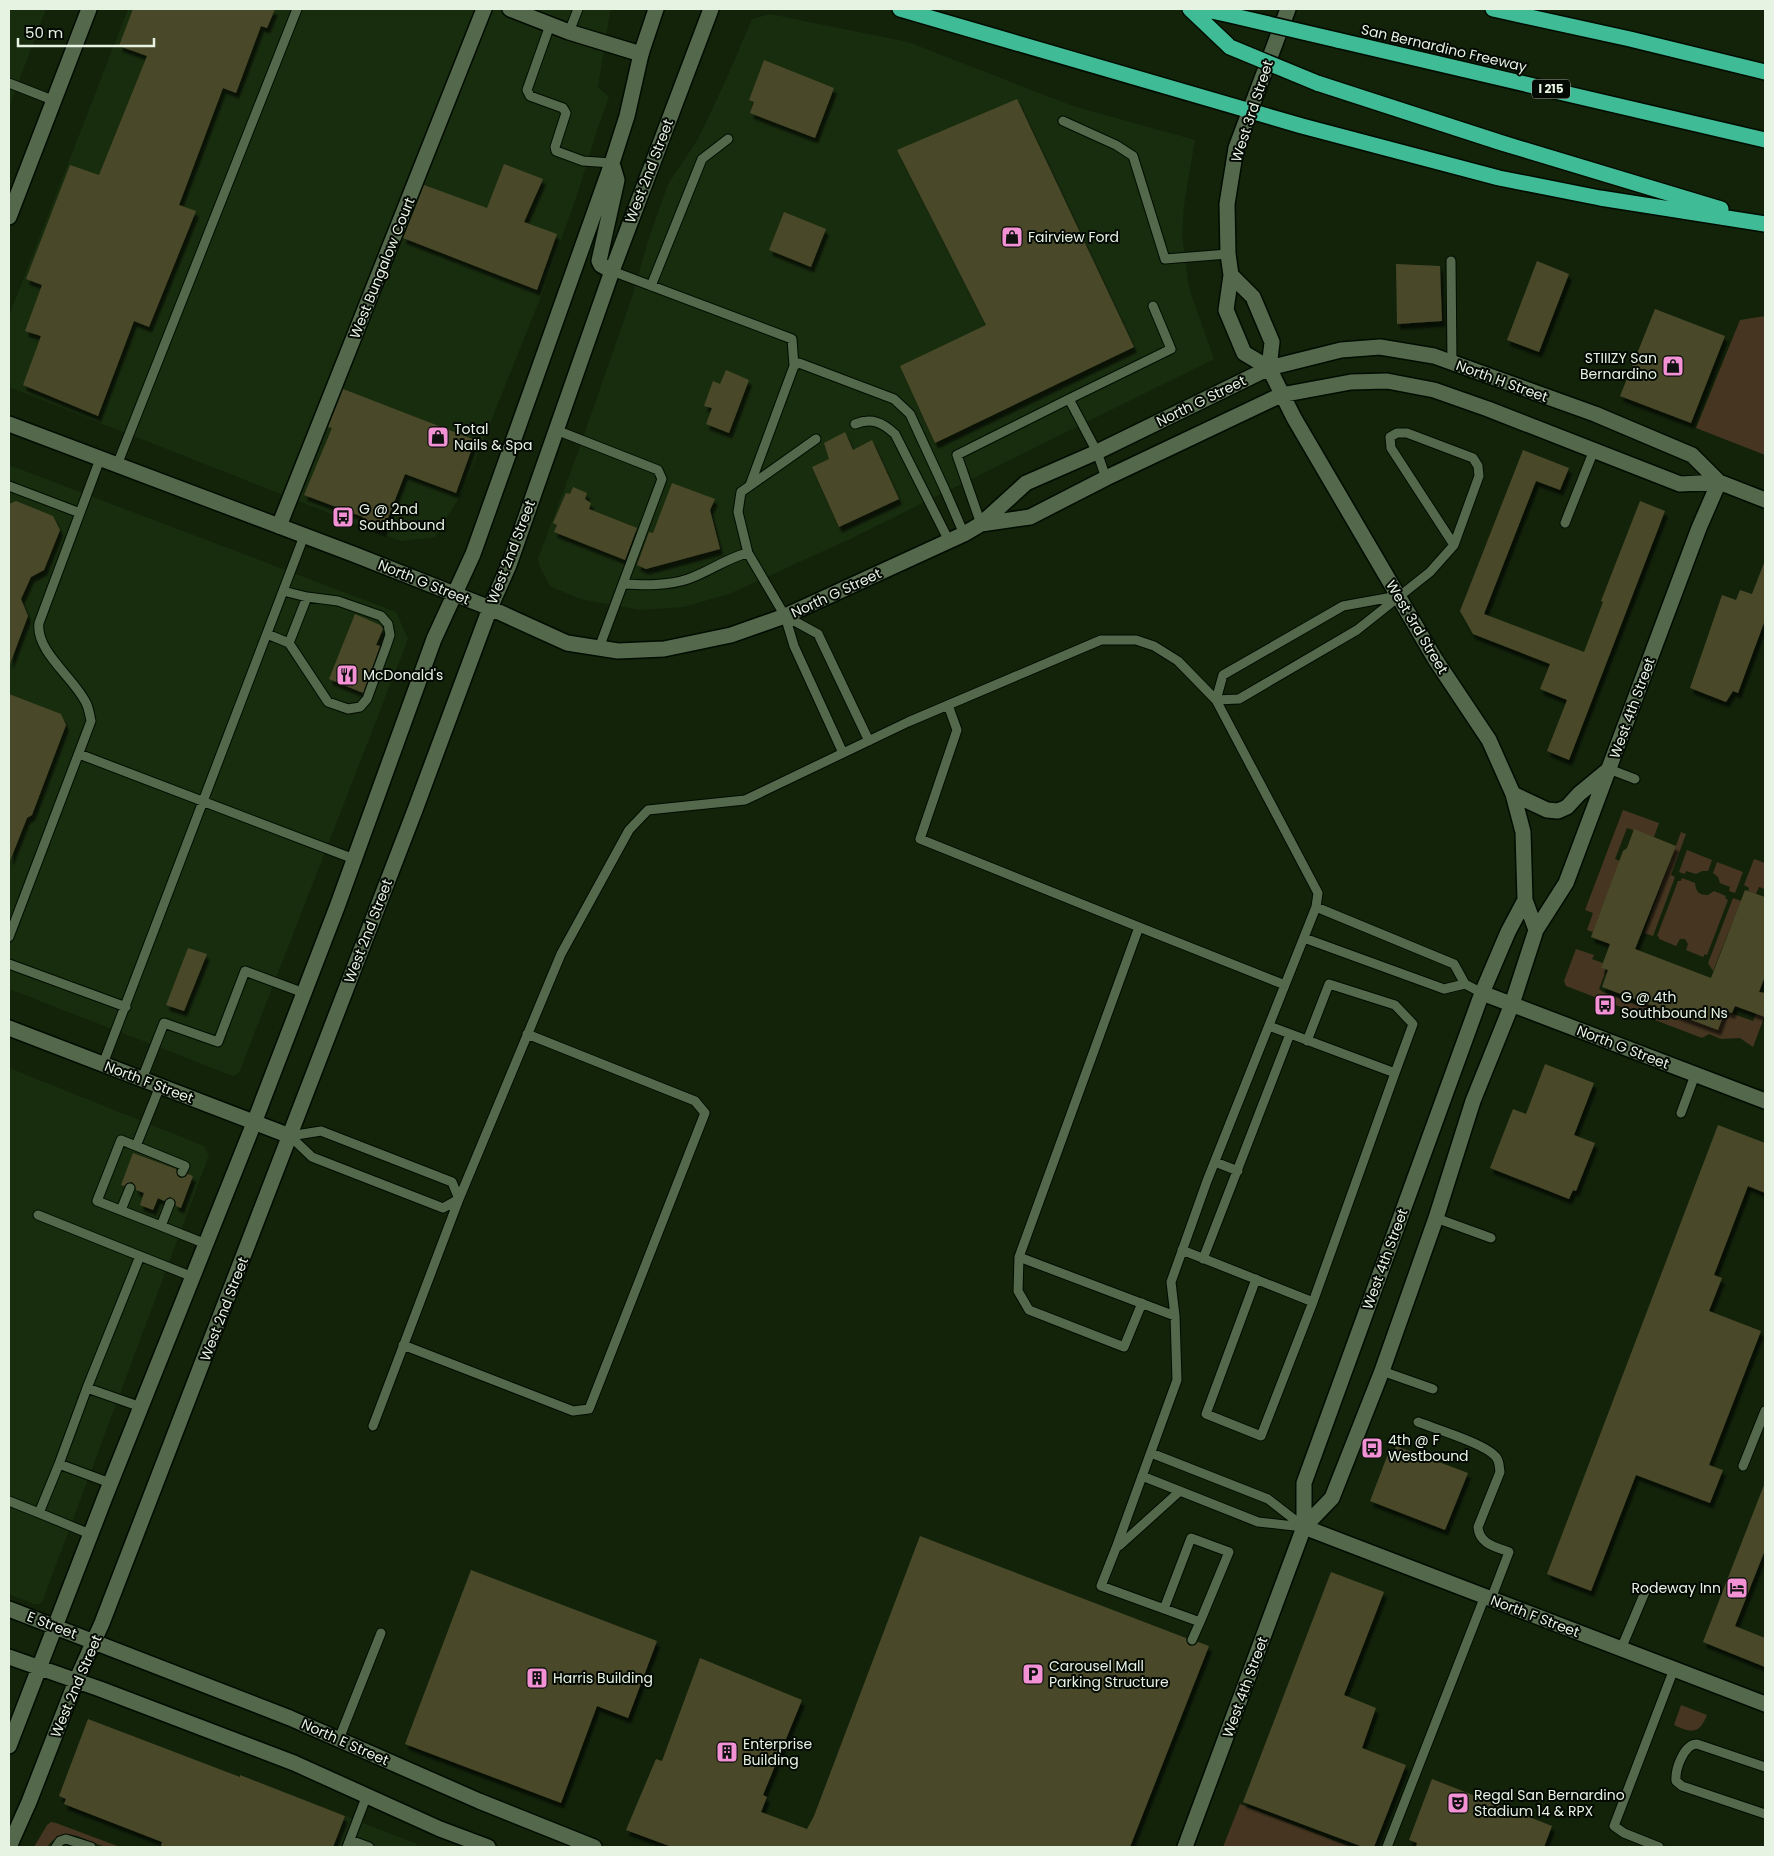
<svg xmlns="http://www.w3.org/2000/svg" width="1774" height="1856" viewBox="0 0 1774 1856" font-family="Poppins,sans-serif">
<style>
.built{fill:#182d0e}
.green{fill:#463621}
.building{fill:#4a482a;filter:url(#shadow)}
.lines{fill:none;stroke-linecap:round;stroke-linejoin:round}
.lane-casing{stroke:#010c00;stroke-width:11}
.street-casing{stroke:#010c00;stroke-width:18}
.secondary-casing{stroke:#010c00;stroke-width:18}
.highway-casing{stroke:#010c00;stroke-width:18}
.lane{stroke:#54684c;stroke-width:9}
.street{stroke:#54684c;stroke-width:15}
.secondary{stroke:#54684c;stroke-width:15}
.highway{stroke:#3fbc96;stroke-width:15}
.highway-bridge-casing{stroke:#010c00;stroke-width:18;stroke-linecap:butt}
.highway-bridge{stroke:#3fbc96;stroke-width:15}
.labels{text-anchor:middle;stroke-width:4;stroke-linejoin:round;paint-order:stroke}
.shield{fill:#040a03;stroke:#a2ac9f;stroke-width:1}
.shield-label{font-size:12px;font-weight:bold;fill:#e6f2e2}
.street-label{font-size:14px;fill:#e6f2e2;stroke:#040a03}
.poi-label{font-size:14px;fill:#e6f2e2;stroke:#040a03;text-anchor:start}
</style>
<defs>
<filter id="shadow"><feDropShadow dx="3" dy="5.5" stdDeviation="1" flood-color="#0009"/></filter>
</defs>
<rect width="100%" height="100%" fill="#12230a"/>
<path class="built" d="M 9,9 L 46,9 L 9,107 Z
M 128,9 L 613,9 L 610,12 L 598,87 L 609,97 L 597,130 L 579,189 L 542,294 L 462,493 L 435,537 L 400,541 L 9,387 L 9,316 Z
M 770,14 L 908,42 L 1073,106 L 1195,140 L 1184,205 L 1182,234 L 1189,288 L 1214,359 L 850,539 L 729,594 L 683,607 L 640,610 L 580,599 L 550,586 L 540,567 L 538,559 L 577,455 L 632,297 L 648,241 L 668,184 L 697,141 L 725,82 L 752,19 Z
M 9,465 L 396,612 L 408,639 L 239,1073 L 233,1076 L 9,989 Z
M 9,1068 L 204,1146 L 209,1155 L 43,1600 L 40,1604 L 34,1604 L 9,1594 Z
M 345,1816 L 417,1844 L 416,1847 L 333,1847 Z"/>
<path class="green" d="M 1765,316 L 1765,455 L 1696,428 L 1740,320 Z
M 1623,810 L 1659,823 L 1654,837 L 1627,828 L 1615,859 L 1620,861 L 1593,932 L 1587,930 L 1593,913 L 1585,910 Z
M 1681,832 L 1686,834 L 1671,875 L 1675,877 L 1653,936 L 1644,933 Z
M 1687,850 L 1712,860 L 1708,871 L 1702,871 L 1696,874 L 1686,871 L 1685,874 L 1679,872 Z
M 1754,859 L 1765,863 L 1765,889 L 1759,887 L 1756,894 L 1748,891 L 1749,888 L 1744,885 Z
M 1717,862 L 1743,872 L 1735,893 L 1729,891 L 1730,887 L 1720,883 L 1718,877 L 1713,873 Z
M 1682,878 L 1695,883 C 1696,892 1699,895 1708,895 L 1714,891 L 1726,896 L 1725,898 L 1728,900 L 1707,955 L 1705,954 L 1703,957 L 1686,950 L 1688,944 L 1685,939 L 1680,939 L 1676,946 L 1659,939 L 1659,937 L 1657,936 L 1678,881 L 1681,881 Z
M 1733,898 L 1741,901 L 1713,971 L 1708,963 Z
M 1576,949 L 1594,955 L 1592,959 L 1603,963 L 1602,968 L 1606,970 L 1599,989 L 1603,992 L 1637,1005 L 1639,1001 L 1718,1030 L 1725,1011 L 1753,1021 L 1765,990 L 1765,1015 L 1753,1047 L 1740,1038 L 1721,1039 L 1709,1034 L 1702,1038 L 1566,986 L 1564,981 Z
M 1681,1705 L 1707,1715 C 1699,1736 1690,1732 1674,1725 Z
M 1240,1804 L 1351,1847 L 1223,1847 Z
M 51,1822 L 56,1823 L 120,1847 C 116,1847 112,1848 108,1847 C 84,1843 67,1821 47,1847 L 34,1847 L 47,1825 Z"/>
<path class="building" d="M 133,9 L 275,9 L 267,28 L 261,26 L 236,93 L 223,88 L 179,205 L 196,211 L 149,327 L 134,321 L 98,416 L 23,385 L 41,336 L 25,331 L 42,285 L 26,279 L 70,165 L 99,175 L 147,56 L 119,46 Z
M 764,60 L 834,88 L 815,138 L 750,113 L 754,102 L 749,100 Z
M 1017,99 L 1134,347 L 935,443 L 900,366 L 986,325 L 897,150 Z
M 504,164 L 543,179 L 524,222 L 557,234 L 537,290 L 403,238 L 424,185 L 487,208 Z
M 784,212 L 826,229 L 811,267 L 769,250 Z
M 1537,261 L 1569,274 L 1539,352 L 1507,340 Z
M 1396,264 L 1440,266 L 1442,321 L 1397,324 Z
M 1655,309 L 1725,336 L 1691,423 L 1620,396 Z
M 726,370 L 749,380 L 729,433 L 706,424 L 712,408 L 704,406 L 713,381 L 720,384 Z
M 343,389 L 475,440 L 456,493 L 405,474 L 383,531 L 362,523 L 363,517 L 304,495 L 332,428 L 328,427 Z
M 845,432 L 853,450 L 872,440 L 899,499 L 839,527 L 812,467 L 829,459 L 824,443 Z
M 1523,450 L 1569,468 L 1560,490 L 1536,481 L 1484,614 L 1584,652 L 1603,602 L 1601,601 L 1640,501 L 1665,511 L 1569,760 L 1547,751 L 1567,700 L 1540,689 L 1550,664 L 1473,634 L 1460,611 Z
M 672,483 L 715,499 L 710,510 L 720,549 L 646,569 L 637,565 L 649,532 L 653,533 Z
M 573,487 L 587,493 L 585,499 L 591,503 L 589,509 L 637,528 L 625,560 L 554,532 L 557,525 L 553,523 L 566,493 L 570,494 Z
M 16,501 L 53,516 L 60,530 L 44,570 L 31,577 L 21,599 L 28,616 L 10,664 L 9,504 Z
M 1764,563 L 1765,620 L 1738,693 L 1733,691 L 1726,702 L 1690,688 L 1722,595 L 1736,600 L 1740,590 L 1752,594 Z
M 355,614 L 380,625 L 383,629 L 376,645 L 380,646 L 363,693 L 329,679 Z
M 9,694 L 61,714 L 66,725 L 32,815 L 27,818 L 10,861 Z
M 1634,829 L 1676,846 L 1635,949 L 1711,978 L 1745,890 L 1765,897 L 1765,976 L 1759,992 L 1765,993 L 1765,1017 L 1735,1006 L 1732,1013 L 1725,1011 L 1718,1030 L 1602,987 L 1608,970 L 1601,968 L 1610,944 L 1591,937 L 1623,851 L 1627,848 Z
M 188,948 L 207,954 L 184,1011 L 166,1005 Z
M 1545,1064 L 1594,1083 L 1574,1135 L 1595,1143 L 1576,1191 L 1573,1190 L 1569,1199 L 1490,1168 L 1513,1109 L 1526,1114 Z
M 1718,1125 L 1765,1143 L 1765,1193 L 1748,1186 L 1714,1275 L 1722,1278 L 1709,1311 L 1761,1331 L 1709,1465 L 1723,1470 L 1710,1503 L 1636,1475 L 1591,1591 L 1547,1574 Z
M 133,1153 L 176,1169 L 177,1175 L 180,1178 L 185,1177 L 188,1174 L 193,1176 L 181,1208 L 176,1206 L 175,1200 L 170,1197 L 164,1201 L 158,1198 L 153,1210 L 140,1205 L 144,1193 L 136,1190 L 135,1185 L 132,1182 L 127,1183 L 124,1186 L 121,1185 Z
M 1396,1446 L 1468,1473 L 1445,1530 L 1370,1501 L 1388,1454 L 1392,1456 Z
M 1764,1485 L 1765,1550 L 1735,1626 L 1765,1638 L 1765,1667 L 1703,1642 Z
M 920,1536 L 1186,1638 L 1187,1643 L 1190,1646 L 1195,1645 L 1198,1642 L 1209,1646 L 1130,1847 L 672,1847 L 626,1830 L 656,1759 L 662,1761 L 700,1658 L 802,1700 L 763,1795 L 767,1797 L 761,1812 L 807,1829 L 814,1816 Z
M 471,1570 L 657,1641 L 628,1718 L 597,1706 L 561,1803 L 405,1744 Z
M 1331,1572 L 1384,1592 L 1344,1695 L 1376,1708 L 1362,1748 L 1406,1765 L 1374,1847 L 1363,1847 L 1243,1802 Z
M 88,1719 L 240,1777 L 240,1775 L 345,1816 L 333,1847 L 161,1847 L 162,1842 L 64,1804 L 66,1799 L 59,1796 Z
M 1432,1779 L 1552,1826 L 1544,1847 L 1416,1847 L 1417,1843 L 1409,1840 Z"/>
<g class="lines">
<g class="lane-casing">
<path id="lane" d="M 550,25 L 527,90 L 530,96 L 563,108 L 566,113 L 555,147 L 556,151 L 583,161 L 612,163
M 569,32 L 578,9
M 9,83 L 55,101
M 1063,121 L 1116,145 L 1133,156 L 1165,259 L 1228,254
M 1451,261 L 1452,363
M 612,271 L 792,339 L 794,366
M 651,286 L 702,159 L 728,139
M 855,424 C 872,417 883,423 895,434 L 949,541
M 556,430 L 658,470 L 662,479 L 599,648
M 816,439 L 741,492 L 738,512 L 748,553 L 785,616 L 794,646 L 843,753
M 117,465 L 297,9
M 1106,478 L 1097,452 L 1069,399 L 1171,349 L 1153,306
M 750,485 L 794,366 L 799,363 L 894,399 L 910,414 L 945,490 L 964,534
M 9,486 L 80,513
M 1565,523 L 1594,450
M 981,524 L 957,455 L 1069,399
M 623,584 C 644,585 668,586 688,579 C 709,572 726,558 748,553
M 785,616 L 818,634 L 869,741
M 267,634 L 289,643 L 328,702 L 348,709 L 360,707 L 367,699 L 386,647 L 390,635 L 388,624 L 381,616 L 338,601 L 307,597 L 283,591
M 289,643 L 307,597
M 1216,700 L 1239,699 L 1357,630 L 1430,572 L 1454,545 L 1479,476 L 1478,466 L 1473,458 L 1407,433 L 1397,433 L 1390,437 L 1391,448 L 1454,545
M 1216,700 L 1223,675 L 1343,606 L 1398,596
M 948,705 L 957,730 L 920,839 L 1139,927
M 79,754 L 354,859
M 1609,769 L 1635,779
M 1316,907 L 1454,964 L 1465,984 L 1482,993
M 9,937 L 91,721 C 90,716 89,710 87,705 C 77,680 35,652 39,623 L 100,459
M 1304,938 L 1444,989 L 1465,984
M 9,964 L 126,1007
M 1269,1026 L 1395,1073 L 1413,1024 L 1395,1005 L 1329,984 L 1307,1041
M 103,1064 L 304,536
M 142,1079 L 164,1023 L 218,1042 L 245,971 L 304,993
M 160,1086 L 136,1146 L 185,1166 L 182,1172
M 1681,1113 L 1695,1075
M 321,1131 L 452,1182 L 459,1199 L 443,1208 L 312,1157 L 290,1136 Z
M 136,1146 L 121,1140 L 97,1201 L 161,1226
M 1215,1162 L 1238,1171
M 170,1203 L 161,1226 L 206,1244
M 121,1210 L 130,1188
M 38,1215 L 140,1256
M 1436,1218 L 1491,1238
M 1182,1250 L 1313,1302 L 1261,1436 L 1206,1414 L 1256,1279
M 1019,1257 L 1018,1291 L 1029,1310 L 1124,1347 L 1142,1303
M 1203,1259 L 1290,1034
M 1313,1302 L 1395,1073
M 1175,1316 L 1019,1257 L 1139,927 L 1285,985
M 403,1345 L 573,1411 L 589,1409 L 705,1113 L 695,1101 L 527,1034
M 1382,1371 L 1433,1389
M 87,1388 L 59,1464 L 110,1483
M 141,1407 L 87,1388 L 140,1256 L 193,1277
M 1418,1422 C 1436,1429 1486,1444 1496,1457 C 1500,1462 1499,1467 1500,1472 L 1478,1527 C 1479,1544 1496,1547 1509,1552 L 1491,1599
M 373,1426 L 459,1199 L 561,954 L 629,830 L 648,810 L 745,800 L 908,722 L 1101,640 L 1136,640 L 1154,646 L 1178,661 L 1216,700 L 1318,893 L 1316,907 L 1207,1181 L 1171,1282 L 1175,1316 L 1177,1380 L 1116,1548 L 1101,1586 L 1200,1622 L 1229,1552 L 1191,1538 L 1164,1609
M 1151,1453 L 1268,1499 L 1304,1527
M 59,1464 L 39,1513 L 90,1534
M 1743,1466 L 1765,1411
M 1142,1476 L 1258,1522 L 1303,1527
M 9,1501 L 39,1513
M 1119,1546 L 1180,1491
M 1192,1640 L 1200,1622
M 1621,1649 L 1645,1592
M 339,1739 L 381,1633
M 1765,1767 L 1697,1744 C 1684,1744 1675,1769 1676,1781 L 1682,1786 L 1765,1814
M 350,1840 L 369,1847
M 56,1847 L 60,1841 L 66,1839 L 91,1847
M 347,1847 L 367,1795
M 1387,1847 L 1485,1596
M 1659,1847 L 1624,1833 L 1614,1826 L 1674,1669"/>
</g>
<g class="street-casing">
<path id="street" d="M 510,9 L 569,32 L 641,54
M 279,526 L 484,9
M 1482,993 L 1765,1101
M 9,1028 L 290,1136
M 1304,1527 L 1765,1704"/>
</g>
<g class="secondary-casing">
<path id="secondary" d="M 9,217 L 89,9
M 612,271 L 601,265 L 599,261 L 617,180 L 612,163
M 1231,275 L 1253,297 L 1272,342 L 1269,368 L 1294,418 L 1435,659 L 1489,740 L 1513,794 L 1523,832 L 1525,900 L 1536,930 L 1512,1004 L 1473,1101 L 1436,1218 L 1382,1371 L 1332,1498 L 1304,1527
M 1269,368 L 1244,353 L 1226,310 L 1231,275 L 1228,254 L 1227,204 L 1236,148 L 1288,9
M 9,424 L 353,554 L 490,608 L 567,643 L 618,651 L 664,649 L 731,635 L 785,616 L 964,534 L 981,524 L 1026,483 L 1097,452 L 1269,368 L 1341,350 L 1380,347 L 1434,356 L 1595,414 L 1692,455 L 1719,482
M 981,524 L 1030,517 L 1106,478 L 1281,395 L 1351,382 L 1387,381 L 1434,390 L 1488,409 L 1680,484 L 1719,482 L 1765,500
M 1513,794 L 1547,810 L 1558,811 L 1567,807 L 1579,794 L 1608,770
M 1536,930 L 1566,883 L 1699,528 L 1719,482
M 9,1609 L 290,1718 L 479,1801 L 594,1847
M 9,1657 L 100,1689 L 294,1763 L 440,1829 L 488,1847
M 9,1746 L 105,1497 L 254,1123 L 337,907 L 434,639 L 473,554 L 612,163 L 627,116 L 641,54 L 656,9
M 9,1847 L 29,1802 L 76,1681 L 102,1623 L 415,810 L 490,608 L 509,565 L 612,271 L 711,9
M 1185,1847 L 1304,1527 L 1304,1483 L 1482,993 L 1508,932 L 1525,900"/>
</g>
<g class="highway-casing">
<path id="highway" d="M 900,9 L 1302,126 L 1499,178 L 1600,198 L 1765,224
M 1190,9 L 1230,47
M 1202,9 L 1230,15
M 1493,9 L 1630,39 L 1765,72
M 1337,40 L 1765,140
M 1317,83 L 1502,143 L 1721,209"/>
</g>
<use href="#lane" class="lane"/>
<use href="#street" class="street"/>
<use href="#secondary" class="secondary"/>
<use href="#highway" class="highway"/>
<g class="highway-bridge-casing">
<path id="highway-bridge" d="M 1230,15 L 1337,40
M 1230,47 L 1317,83"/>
</g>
<use href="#highway-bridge" class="highway-bridge"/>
</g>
<defs>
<g id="shop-square" transform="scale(1.125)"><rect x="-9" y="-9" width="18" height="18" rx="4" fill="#f391d5" stroke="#040a03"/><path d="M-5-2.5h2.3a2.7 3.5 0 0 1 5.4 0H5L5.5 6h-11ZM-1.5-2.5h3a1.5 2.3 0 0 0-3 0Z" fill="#111"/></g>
<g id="bus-square" transform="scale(1.125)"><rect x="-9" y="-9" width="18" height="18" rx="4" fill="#f391d5" stroke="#040a03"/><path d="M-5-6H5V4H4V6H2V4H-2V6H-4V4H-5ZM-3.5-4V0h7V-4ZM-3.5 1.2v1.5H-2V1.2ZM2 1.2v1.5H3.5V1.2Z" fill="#111"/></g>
<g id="restaurant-square" transform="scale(1.125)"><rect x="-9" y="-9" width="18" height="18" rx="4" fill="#f391d5" stroke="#040a03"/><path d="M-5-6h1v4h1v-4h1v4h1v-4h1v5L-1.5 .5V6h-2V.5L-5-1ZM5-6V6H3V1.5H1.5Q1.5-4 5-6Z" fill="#111"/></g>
<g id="hotel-square" transform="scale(1.125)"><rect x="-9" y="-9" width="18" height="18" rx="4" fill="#f391d5" stroke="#040a03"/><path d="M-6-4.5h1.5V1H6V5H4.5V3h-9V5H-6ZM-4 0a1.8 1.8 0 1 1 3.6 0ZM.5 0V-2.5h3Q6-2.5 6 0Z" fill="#111"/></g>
<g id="parking-square" transform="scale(1.125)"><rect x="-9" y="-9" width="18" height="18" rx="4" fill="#f391d5" stroke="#040a03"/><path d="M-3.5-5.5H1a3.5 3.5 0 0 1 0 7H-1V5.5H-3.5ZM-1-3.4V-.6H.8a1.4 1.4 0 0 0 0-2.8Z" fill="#111"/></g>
<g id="building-square" transform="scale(1.125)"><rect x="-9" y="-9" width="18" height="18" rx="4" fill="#f391d5" stroke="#040a03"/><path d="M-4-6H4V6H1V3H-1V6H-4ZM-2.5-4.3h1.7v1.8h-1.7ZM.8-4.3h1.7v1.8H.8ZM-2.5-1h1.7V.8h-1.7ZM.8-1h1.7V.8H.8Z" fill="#111"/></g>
<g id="theatre-square" transform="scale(1.125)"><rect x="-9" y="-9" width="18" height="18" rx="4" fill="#f391d5" stroke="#040a03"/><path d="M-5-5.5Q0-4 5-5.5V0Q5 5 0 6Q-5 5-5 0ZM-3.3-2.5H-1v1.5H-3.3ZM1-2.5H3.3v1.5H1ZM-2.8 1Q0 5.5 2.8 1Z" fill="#111"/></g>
</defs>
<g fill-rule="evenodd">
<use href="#shop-square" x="1012" y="237"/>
<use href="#shop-square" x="1673" y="366"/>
<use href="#shop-square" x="438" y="437"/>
<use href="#bus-square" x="343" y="517"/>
<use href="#restaurant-square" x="347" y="675"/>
<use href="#bus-square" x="1605" y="1005"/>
<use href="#bus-square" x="1372" y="1448"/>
<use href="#hotel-square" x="1737" y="1588"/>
<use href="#parking-square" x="1033" y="1674"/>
<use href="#building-square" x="537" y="1678"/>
<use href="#building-square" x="727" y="1752"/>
<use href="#theatre-square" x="1458" y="1803"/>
</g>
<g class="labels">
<rect class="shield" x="1532" y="79.5" width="38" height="19" rx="4"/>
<g class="shield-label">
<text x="1551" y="93">I 215</text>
</g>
<g class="street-label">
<text transform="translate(1444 48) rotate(13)" y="5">San Bernardino Freeway</text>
<text transform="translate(1252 111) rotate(-72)" y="5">West 3rd Street</text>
<text transform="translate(649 171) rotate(-69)" y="5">West 2nd Street</text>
<text transform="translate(382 268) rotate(-68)" y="5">West Bungalow Court</text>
<text transform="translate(1502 381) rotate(20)" y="5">North H Street</text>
<text transform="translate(1201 401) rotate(-26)" y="5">North G Street</text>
<text transform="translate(511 552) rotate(-69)" y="5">West 2nd Street</text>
<text transform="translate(424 582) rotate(22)" y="5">North G Street</text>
<text transform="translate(836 593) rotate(-25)" y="5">North G Street</text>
<text transform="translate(1417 627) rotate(59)" y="5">West 3rd Street</text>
<text transform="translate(1632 708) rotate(-70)" y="5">West 4th Street</text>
<text transform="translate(368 931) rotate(-69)" y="5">West 2nd Street</text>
<text transform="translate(1623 1047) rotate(21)" y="5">North G Street</text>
<text transform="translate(149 1082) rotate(21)" y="5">North F Street</text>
<text transform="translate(1385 1259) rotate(-70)" y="5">West 4th Street</text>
<text transform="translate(224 1309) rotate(-69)" y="5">West 2nd Street</text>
<text transform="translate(1535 1616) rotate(21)" y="5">North F Street</text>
<text transform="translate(52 1625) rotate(21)" y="5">E Street</text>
<text transform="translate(76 1686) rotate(-67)" y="5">West 2nd Street</text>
<text transform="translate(1245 1687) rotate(-70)" y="5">West 4th Street</text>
<text transform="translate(345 1742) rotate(24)" y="5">North E Street</text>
</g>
<g class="poi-label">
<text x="1028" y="242">Fairview Ford</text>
<text x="1657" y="363" text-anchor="end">STIIIZY San<tspan x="1657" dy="16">Bernardino</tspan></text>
<text x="454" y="434">Total<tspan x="454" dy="16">Nails &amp; Spa</tspan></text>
<text x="359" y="514">G @ 2nd<tspan x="359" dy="16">Southbound</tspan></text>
<text x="363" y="680">McDonald's</text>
<text x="1621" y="1002">G @ 4th<tspan x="1621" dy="16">Southbound Ns</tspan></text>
<text x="1388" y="1445">4th @ F<tspan x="1388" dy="16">Westbound</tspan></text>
<text x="1721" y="1593" text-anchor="end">Rodeway Inn</text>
<text x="1049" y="1671">Carousel Mall<tspan x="1049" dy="16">Parking Structure</tspan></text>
<text x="553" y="1683">Harris Building</text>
<text x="743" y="1749">Enterprise<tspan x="743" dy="16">Building</tspan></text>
<text x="1474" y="1800">Regal San Bernardino<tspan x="1474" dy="16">Stadium 14 &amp; RPX</tspan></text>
</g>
</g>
<rect width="1774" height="1856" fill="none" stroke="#e6f2e2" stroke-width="20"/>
<path d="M18 38v8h136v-8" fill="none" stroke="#e6f2e2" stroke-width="2.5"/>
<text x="25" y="38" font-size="15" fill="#e6f2e2" stroke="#040a03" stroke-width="4" paint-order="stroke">50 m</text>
</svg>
